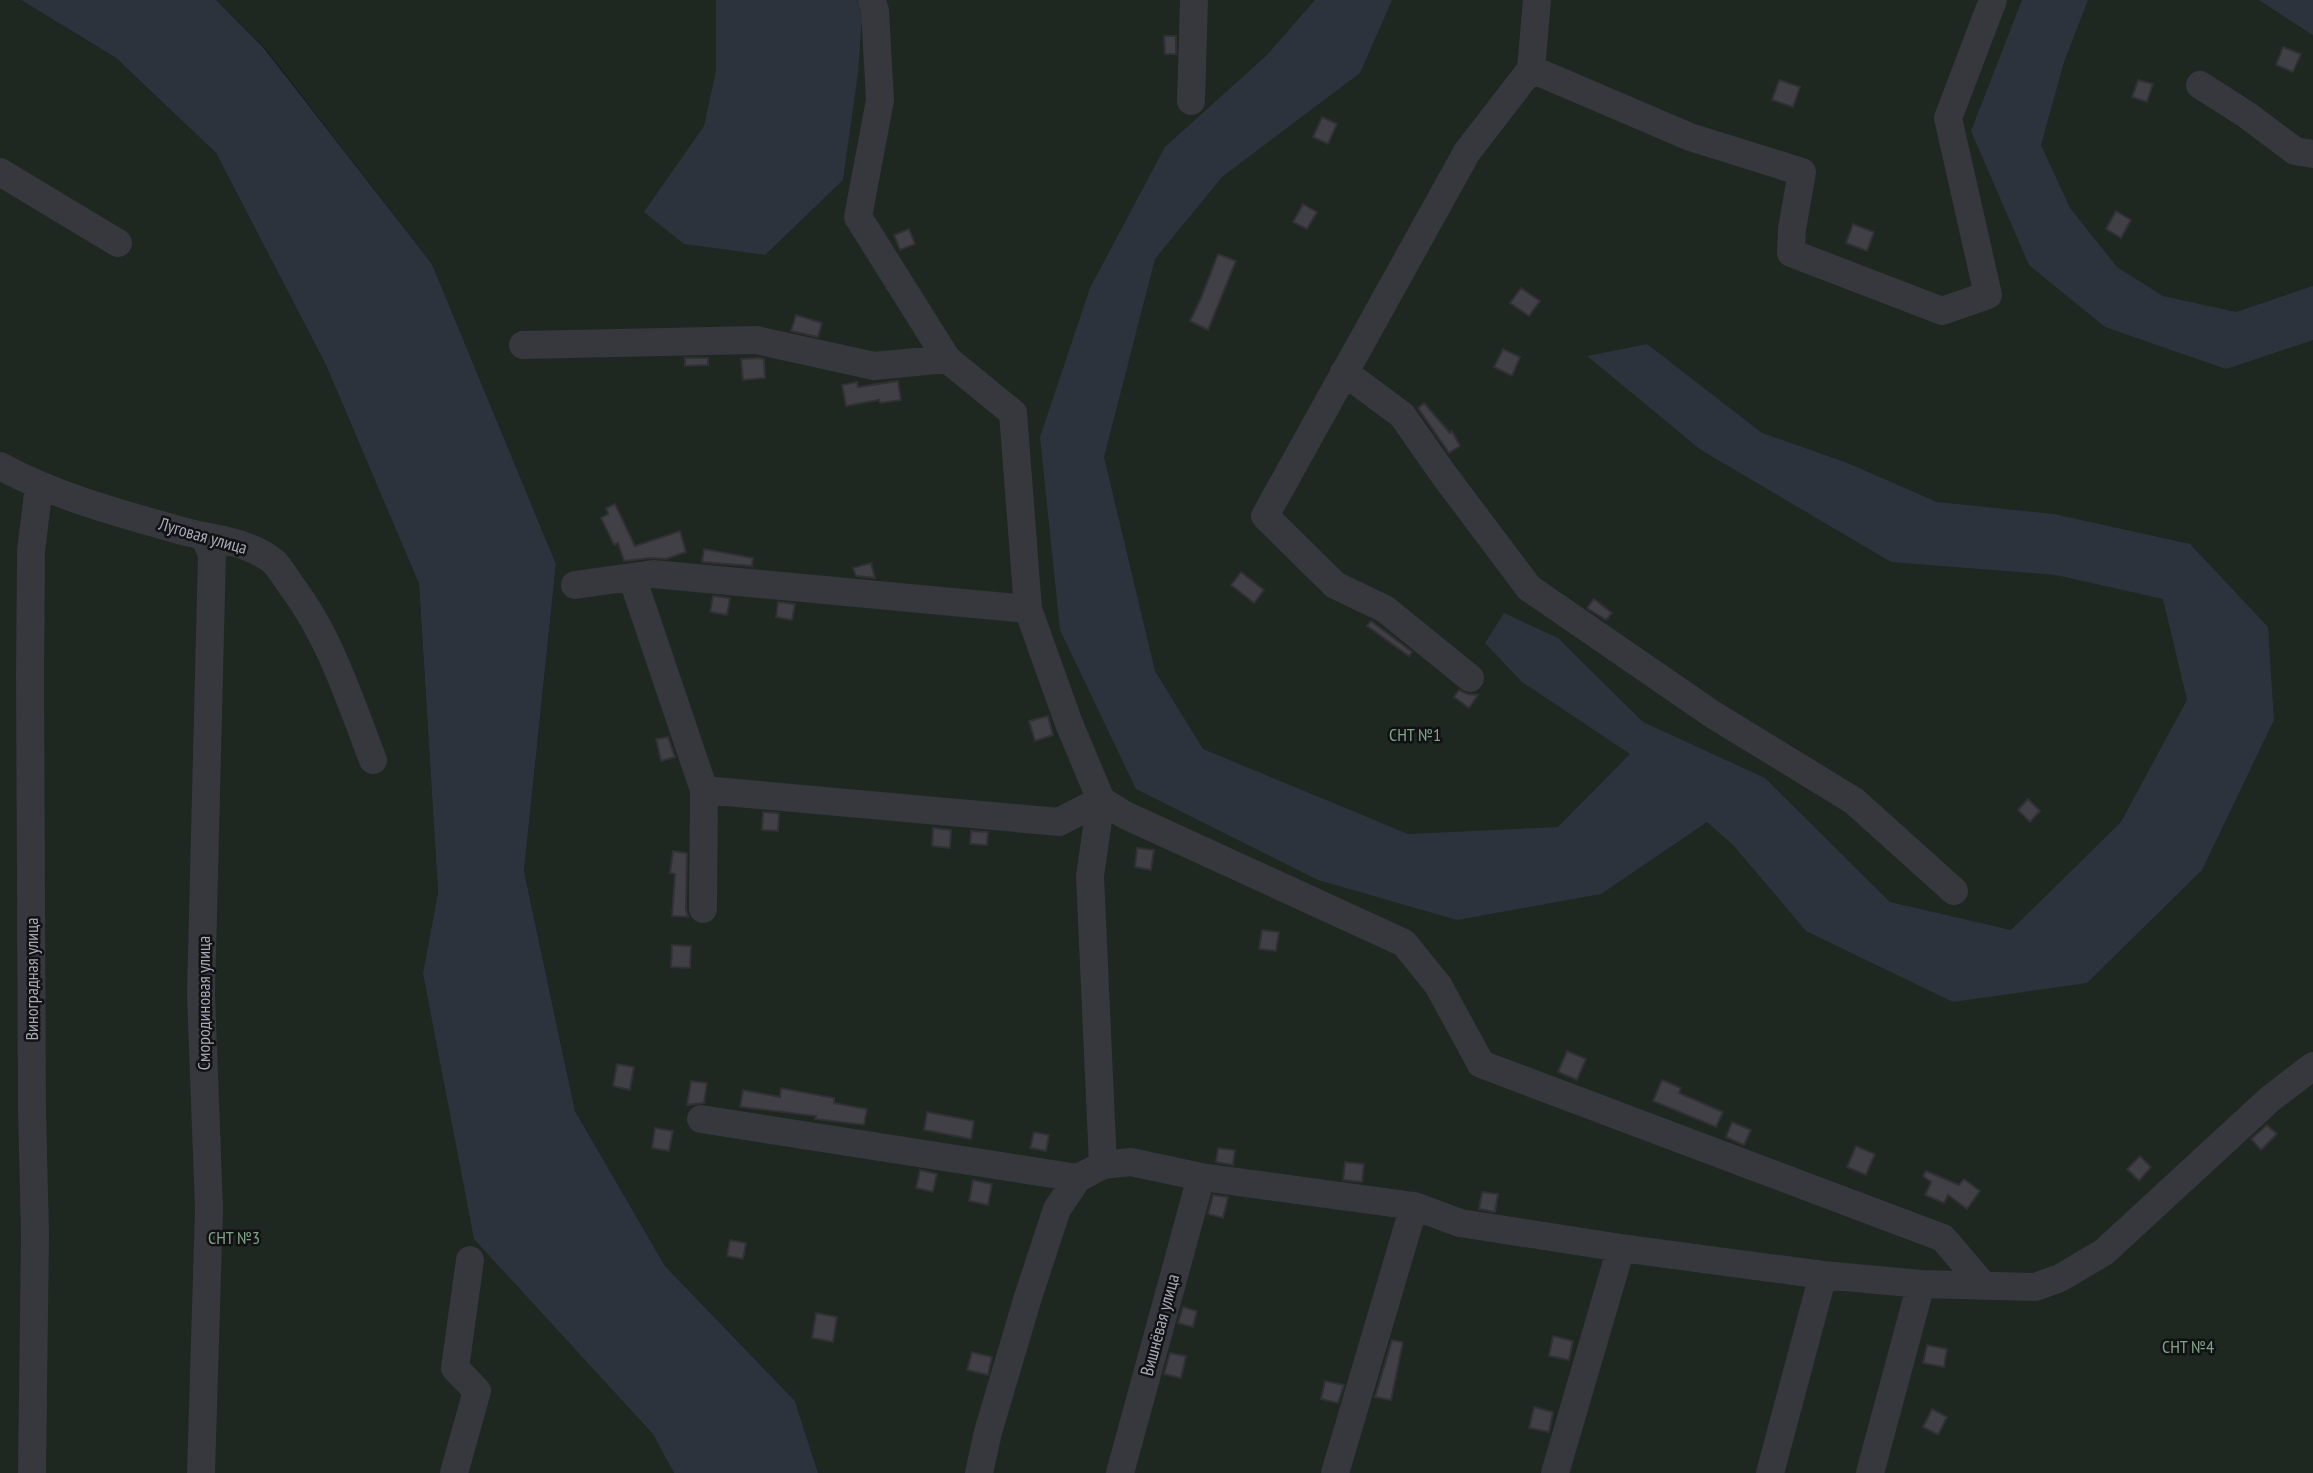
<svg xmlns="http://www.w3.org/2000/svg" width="2313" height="1473" viewBox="0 0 2313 1473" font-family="'PT Sans Narrow',sans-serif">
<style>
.green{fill:#1e2720}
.water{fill:#2c333d}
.building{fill:#414046;stroke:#313035;stroke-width:2}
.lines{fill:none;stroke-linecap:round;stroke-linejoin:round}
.minor{stroke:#37373e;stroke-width:28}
.labels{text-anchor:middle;stroke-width:5;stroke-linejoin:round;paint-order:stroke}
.street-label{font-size:18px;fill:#a8aab9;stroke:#121114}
.park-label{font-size:18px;fill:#7ea586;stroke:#121114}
</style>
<rect width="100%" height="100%" fill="#171619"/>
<path class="green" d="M 0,0 L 21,0 L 116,58 L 216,153 L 326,365 L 419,584 L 438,892 L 423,973 L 674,1473 L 0,1473 Z
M 216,0 L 2313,0 L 2313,1473 L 818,1473 L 795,1401 L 665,1266 L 575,1111 L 524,871 L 556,564 L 432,264 L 264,47 Z"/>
<path class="water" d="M 21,0 L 216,0 L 263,47 L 432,264 L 556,564 L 524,871 L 575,1111 L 665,1266 L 795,1401 L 818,1473 L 674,1473 L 653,1434 L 474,1239 L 423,973 L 438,892 L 419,584 L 326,365 L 216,153 L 116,58 Z
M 716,0 L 857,0 L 862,17 L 858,73 L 843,180 L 765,255 L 684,244 L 644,212 L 704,126 L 716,71 Z
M 1315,0 L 1392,0 L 1360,73 L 1222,177 L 1155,259 L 1104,457 L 1155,671 L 1203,749 L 1408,834 L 1558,827 L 1630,754 L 1522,682 L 1485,643 L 1504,613 L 1558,638 L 1643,722 L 1765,778 L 1890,902 L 2011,930 L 2121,822 L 2187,700 L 2163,599 L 2056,575 L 1891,562 L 1701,450 L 1587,356 L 1647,344 L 1762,433 L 1845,462 L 1937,502 L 2054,514 L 2190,544 L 2268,627 L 2274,720 L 2202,870 L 2087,983 L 1953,1002 L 1806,931 L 1733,845 L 1707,822 L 1601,894 L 1457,920 L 1318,880 L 1136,789 L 1060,630 L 1040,437 L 1090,288 L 1165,147 L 1267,55 Z
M 2022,0 L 2088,0 L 2064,62 L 2041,145 L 2070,208 L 2117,267 L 2163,296 L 2236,312 L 2313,286 L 2313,340 L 2226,369 L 2105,327 L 2029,265 L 1971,131 Z
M 2259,0 L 2313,0 L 2313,35 L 2308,32 Z"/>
<path class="building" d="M 1164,36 L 1176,36 L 1176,54 L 1165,54 Z
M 2283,47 L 2301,54 L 2293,72 L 2276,65 Z
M 1779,80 L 1800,87 L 1793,107 L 1772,100 Z
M 2138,80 L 2153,84 L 2147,102 L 2132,97 Z
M 1322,117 L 1337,124 L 1328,144 L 1313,137 Z
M 1303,204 L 1317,212 L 1307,229 L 1293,222 Z
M 2116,211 L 2131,220 L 2121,238 L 2106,229 Z
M 1853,224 L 1874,232 L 1867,251 L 1846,243 Z
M 909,229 L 915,244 L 900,250 L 894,235 Z
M 1218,254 L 1236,261 L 1208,330 L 1190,321 L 1201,298 Z
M 1521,288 L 1540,301 L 1529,316 L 1510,303 Z
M 796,315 L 822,323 L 818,337 L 791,331 Z
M 1503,349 L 1520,357 L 1512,376 L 1494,367 Z
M 685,358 L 708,358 L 708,365 L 685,366 Z
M 758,358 L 764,359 L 765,378 L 743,380 L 741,359 Z
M 898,381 L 901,400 L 880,403 L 879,400 L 846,406 L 842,385 L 857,382 L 858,387 Z
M 1424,403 L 1450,433 L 1452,431 L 1460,446 L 1449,453 L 1418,408 Z
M 615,504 L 635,546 L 680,531 L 686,552 L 666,559 L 651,558 L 624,561 L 618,543 L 614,545 L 601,518 L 608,514 L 606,508 Z
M 704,549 L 753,558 L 752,566 L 702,562 Z
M 871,563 L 875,578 L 856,576 L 853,568 Z
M 1241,572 L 1264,590 L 1254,603 L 1231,585 Z
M 713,596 L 730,598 L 727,615 L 710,612 Z
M 1594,599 L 1612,613 L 1606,620 L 1587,608 Z
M 778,602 L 795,604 L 792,620 L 776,617 Z
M 1371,621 L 1412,652 L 1409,656 L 1367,626 Z
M 1459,690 L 1467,694 L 1478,695 L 1469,708 L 1454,697 Z
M 1048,716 L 1053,735 L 1035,741 L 1029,721 Z
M 668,737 L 675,757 L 661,761 L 656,739 Z
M 2028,799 L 2040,811 L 2030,822 L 2018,810 Z
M 763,812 L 779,813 L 778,831 L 762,830 Z
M 933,828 L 951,830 L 950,848 L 932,846 Z
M 971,831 L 988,832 L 987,845 L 970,844 Z
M 1137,848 L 1154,850 L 1151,870 L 1135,867 Z
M 673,851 L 687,853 L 686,909 L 688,917 L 672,916 L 675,874 L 670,873 Z
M 1262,930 L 1279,932 L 1276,951 L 1259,949 Z
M 672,945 L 691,946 L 690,968 L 671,967 Z
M 1567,1051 L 1586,1059 L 1577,1080 L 1558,1072 Z
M 617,1064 L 634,1067 L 630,1090 L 613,1086 Z
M 1662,1080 L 1681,1088 L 1679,1093 L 1723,1112 L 1716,1127 L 1653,1101 Z
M 691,1081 L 707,1083 L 704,1103 L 687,1105 Z
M 781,1088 L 834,1098 L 834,1103 L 867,1109 L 864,1125 L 815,1119 L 816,1116 L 740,1107 L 743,1090 L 780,1097 Z
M 927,1112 L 974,1121 L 971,1139 L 924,1130 Z
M 1732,1122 L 1751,1130 L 1744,1145 L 1726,1137 Z
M 2267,1125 L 2277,1134 L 2261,1150 L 2251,1139 Z
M 655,1128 L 673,1131 L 669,1151 L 652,1148 Z
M 1034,1132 L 1049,1135 L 1046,1151 L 1030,1148 Z
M 1856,1146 L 1875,1154 L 1866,1175 L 1847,1167 Z
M 1218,1148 L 1235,1150 L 1233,1165 L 1216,1162 Z
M 2140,1156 L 2151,1167 L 2139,1181 L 2127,1169 Z
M 1345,1162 L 1364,1164 L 1362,1182 L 1343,1180 Z
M 920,1170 L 937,1174 L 933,1192 L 916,1188 Z
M 1926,1171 L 1959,1185 L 1964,1179 L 1980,1191 L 1967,1209 L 1948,1195 L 1944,1203 L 1925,1195 L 1931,1182 L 1923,1176 Z
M 973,1180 L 992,1184 L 988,1205 L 969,1201 Z
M 1482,1192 L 1498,1194 L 1495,1212 L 1479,1209 Z
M 1213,1195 L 1228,1197 L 1223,1218 L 1208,1214 Z
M 730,1240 L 746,1243 L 743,1259 L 727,1256 Z
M 1183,1307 L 1197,1311 L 1193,1327 L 1178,1323 Z
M 816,1313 L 837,1317 L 833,1342 L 812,1338 Z
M 1553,1336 L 1573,1341 L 1569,1360 L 1549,1356 Z
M 1392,1340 L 1403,1342 L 1391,1400 L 1375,1397 Z
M 1927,1345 L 1947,1349 L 1944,1367 L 1923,1363 Z
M 972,1352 L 992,1357 L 988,1375 L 967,1370 Z
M 1170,1353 L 1186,1356 L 1181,1378 L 1164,1374 Z
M 1325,1381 L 1344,1385 L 1338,1403 L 1321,1399 Z
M 1534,1407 L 1553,1412 L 1549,1432 L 1529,1428 Z
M 1932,1409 L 1947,1417 L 1938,1435 L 1923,1427 Z"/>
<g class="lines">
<path class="minor" d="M 872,0 L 875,11 L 880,100 L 858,217 L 947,359 L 1013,413 L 1028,609 L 1068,721 L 1101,800 L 1125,815 L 1404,943 L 1438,985 L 1481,1064 L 1943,1238 L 1983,1285
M 1537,0 L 1531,69 L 1690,137 L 1802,172 L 1792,229 L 1791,253 L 1942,311 L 1988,295 L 1948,118 L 1993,0
M 2200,85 L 2247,115 L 2295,151 L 2313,154
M 1191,101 L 1194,0
M 0,172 L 118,243
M 523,345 L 756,340 L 874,366 L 947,359
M 1344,372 L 1402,415 L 1444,475 L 1529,588 L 1712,714 L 1854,801 L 1954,891
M 0,466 C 59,498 125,515 190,533 C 219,540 250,542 274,562 C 281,569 287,580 293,588 C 331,639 350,701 373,760
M 632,577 L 704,790 L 1059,822 L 1101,800
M 575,585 L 653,574 L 1028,609
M 1470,678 L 1385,609 L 1335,585 L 1265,516 L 1467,152 L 1531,69
M 1101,800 L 1090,876 L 1103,1165
M 703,909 L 704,790
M 701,1119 L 1078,1178
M 32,1473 L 35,1234 L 32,1112 L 30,677 L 31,551 L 39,486
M 201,1473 L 209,1209 L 201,994 L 212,554 L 204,536
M 454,1473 L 477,1391 L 455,1368 L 470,1260
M 979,1473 L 988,1432 L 1028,1297 L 1057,1209 L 1078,1178 L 1103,1165 L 1131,1162 L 1201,1177 L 1414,1206 L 1460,1223 L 1621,1248 L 1823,1275 L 1921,1284 L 2035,1287 L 2060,1278 L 2104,1252 L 2270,1099 L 2313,1066
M 1120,1473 L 1201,1177
M 1335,1473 L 1414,1206
M 1555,1473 L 1621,1248
M 1770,1473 L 1823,1275
M 1870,1473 L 1921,1284"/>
</g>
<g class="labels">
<g class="street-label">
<text transform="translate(203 536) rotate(16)" y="6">Луговая улица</text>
<text transform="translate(32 979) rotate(-90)" y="6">Виноградная улица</text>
<text transform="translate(204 1003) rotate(-90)" y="6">Смородиновая улица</text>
<text transform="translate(1160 1325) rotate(-75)" y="6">Вишнёвая улица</text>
</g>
<g class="park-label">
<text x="1415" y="741">СНТ №1</text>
<text x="234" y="1244">СНТ №3</text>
<text x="2188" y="1353">СНТ №4</text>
</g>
</g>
</svg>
